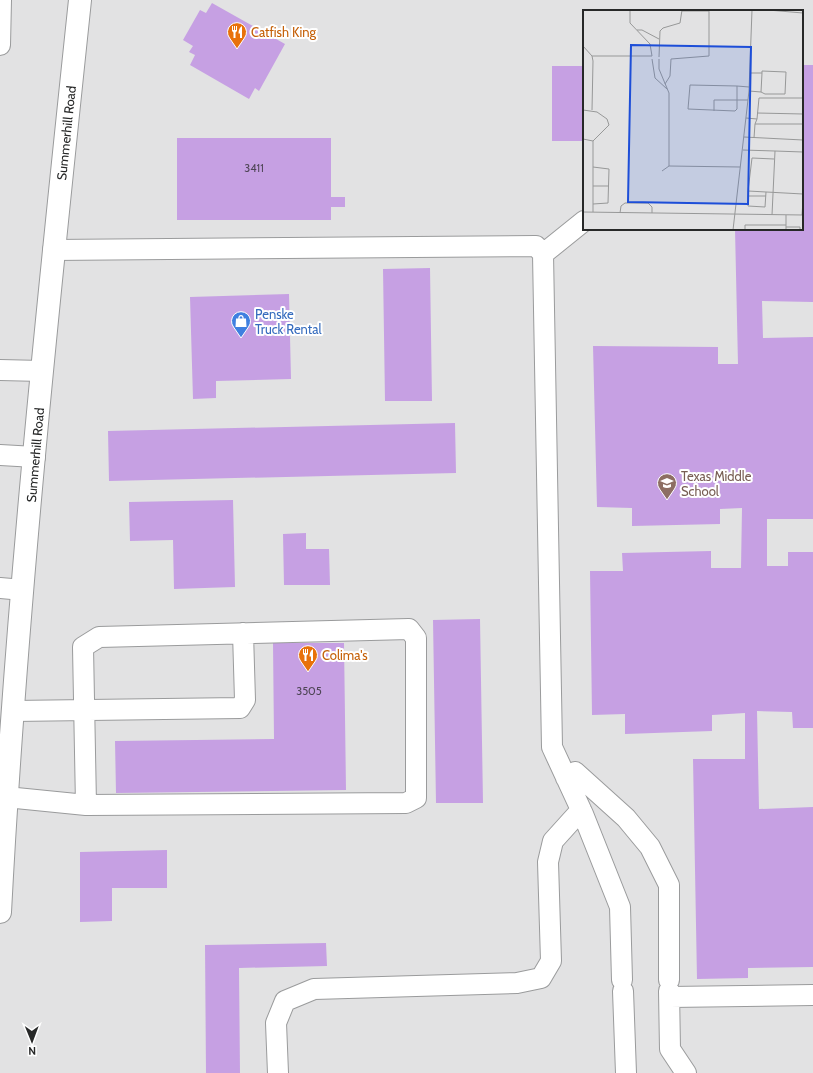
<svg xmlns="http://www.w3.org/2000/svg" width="813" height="1073" viewBox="0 0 813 1073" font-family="Cabin,sans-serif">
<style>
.building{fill:#c6a0e3}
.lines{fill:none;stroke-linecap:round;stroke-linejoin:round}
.minor-casing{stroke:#9a9b9c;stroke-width:22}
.major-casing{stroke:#9a9b9c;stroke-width:24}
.minor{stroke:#fff;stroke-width:20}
.major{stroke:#fff;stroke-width:22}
.labels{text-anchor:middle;stroke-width:4;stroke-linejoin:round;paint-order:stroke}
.number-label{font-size:11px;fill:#4f4657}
.food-label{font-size:13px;fill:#c56008;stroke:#fff;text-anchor:start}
.street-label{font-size:13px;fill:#272828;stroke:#fff}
.shop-label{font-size:13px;fill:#366cbe;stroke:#fff;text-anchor:start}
.education-label{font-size:13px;fill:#785e54;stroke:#fff;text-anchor:start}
.inset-road{fill:none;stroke:#979898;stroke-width:1}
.view{fill:#1d4ed8;fill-opacity:0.15;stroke:#1d4ed8;stroke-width:2}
.inset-edge{fill:none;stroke:#272828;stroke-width:2}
</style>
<rect width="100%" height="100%" fill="#e2e2e3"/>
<path class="building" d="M 212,3 L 285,44 L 259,91 L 255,88 L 249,99 L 190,65 L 195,55 L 189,52 L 193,46 L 183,40 L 200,10 L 206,13 Z
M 802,65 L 813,65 L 813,302 L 762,301 L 763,338 L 813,337 L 813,519 L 767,519 L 767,566 L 788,566 L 788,552 L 813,552 L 813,728 L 793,728 L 792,712 L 757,711 L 759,809 L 813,807 L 813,967 L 748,968 L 748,978 L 697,979 L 693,759 L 745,759 L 745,713 L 712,715 L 712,731 L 625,734 L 625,714 L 592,715 L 590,571 L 623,571 L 622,553 L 711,551 L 711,568 L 741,568 L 742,508 L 720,509 L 720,524 L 632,526 L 632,508 L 597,507 L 593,346 L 718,347 L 718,364 L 738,364 L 735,229 L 802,229 Z
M 552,66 L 584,66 L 584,141 L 552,141 Z
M 177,138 L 331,138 L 331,197 L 345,197 L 345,207 L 331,207 L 331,220 L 177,220 Z
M 430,268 L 432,401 L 385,401 L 383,269 Z
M 289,294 L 291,379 L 216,381 L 216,398 L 193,399 L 190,297 Z
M 455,423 L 456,473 L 109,481 L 108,431 Z
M 233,500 L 235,587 L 174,589 L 173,540 L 130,541 L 129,502 Z
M 306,533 L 306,549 L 329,549 L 330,585 L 284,585 L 283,534 Z
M 480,619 L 483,803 L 436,803 L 433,620 Z
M 273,643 L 344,643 L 346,790 L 116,793 L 115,741 L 274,739 Z
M 167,850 L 167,888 L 112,888 L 112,921 L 80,922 L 80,852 Z
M 326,943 L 327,966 L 239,968 L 240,1073 L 206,1073 L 205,945 Z"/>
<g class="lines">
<g class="minor-casing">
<path id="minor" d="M 0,45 L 1,0
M 584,221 L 543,254 L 552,747 L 583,814 L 620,907 L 622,980
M 53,250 L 536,246 L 543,254
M 0,370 L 42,371
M 0,455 L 35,457
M 0,588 L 23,590
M 13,711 L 240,708 L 245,700 L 243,633
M 566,778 L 575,772 L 626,818 L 650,847 L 669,885 L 669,980
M 6,797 L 86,805 L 406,803 L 416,798 L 416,638 L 409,629 L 99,637 L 83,647 L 86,805
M 623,991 L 626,1073
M 669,991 L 670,1049 L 686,1073
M 670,997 L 813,995
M 278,1073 L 276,1023 L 285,1001 L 314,989 L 517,983 L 541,978 L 551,961 L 548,862 L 553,841 L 581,810"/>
</g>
<g class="major-casing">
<path id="major" d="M 0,912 C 16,607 48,303 80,0"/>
</g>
<use href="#minor" class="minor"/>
<use href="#major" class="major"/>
</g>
<defs>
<g id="restaurant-pin" transform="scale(1)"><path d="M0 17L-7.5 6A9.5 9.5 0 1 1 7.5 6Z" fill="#e8710a" stroke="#fff"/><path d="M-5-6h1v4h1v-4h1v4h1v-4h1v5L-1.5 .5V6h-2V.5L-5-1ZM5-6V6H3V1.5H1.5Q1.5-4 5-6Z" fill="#fff"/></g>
<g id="shop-pin" transform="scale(1)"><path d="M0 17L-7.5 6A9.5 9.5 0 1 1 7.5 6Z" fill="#3f7fe0" stroke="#fff"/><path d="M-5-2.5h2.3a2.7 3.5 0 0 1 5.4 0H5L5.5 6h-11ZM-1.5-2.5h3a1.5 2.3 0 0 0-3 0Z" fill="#fff"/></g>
<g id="school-pin" transform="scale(1)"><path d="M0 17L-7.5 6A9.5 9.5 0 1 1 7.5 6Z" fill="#8d6e63" stroke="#fff"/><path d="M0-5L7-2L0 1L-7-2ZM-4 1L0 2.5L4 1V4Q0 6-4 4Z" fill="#fff"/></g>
</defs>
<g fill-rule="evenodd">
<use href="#restaurant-pin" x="237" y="32"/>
<use href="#shop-pin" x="241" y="321"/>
<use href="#school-pin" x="667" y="483"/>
<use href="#restaurant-pin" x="308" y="655"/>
</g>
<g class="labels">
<g class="number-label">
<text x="254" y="172">3411</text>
<text x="309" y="695">3505</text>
</g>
<g class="food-label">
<text x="251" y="37">Catfish King</text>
<text x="322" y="660">Colima's</text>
</g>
<g class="street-label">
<text transform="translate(66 133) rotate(-84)" y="5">Summerhill Road</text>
<text transform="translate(35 455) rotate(-85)" y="5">Summerhill Road</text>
</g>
<g class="shop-label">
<text x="255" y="319">Penske<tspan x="255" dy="15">Truck Rental</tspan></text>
</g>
<g class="education-label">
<text x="681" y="481">Texas Middle<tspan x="681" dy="15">School</tspan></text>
</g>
</g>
<g transform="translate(583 10)">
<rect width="220" height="220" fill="#e2e2e3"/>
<path class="inset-road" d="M 47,0 L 47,13 L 67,34 L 69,46M 185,0 L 220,3M 99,1 L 126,1M 54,20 L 59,20 L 76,29M 0,36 L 9,46 L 10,51 L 9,100M 9,46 L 69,46M 76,47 L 77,21 L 80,18 L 97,13 L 99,0M 69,49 L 72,68 L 84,79M 76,49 L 76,59 L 86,83 L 86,156 L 79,161M 82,74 L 87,66 L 88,49 L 126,46 L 126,0M 154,76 L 154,99 L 152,101 L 105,99 L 107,75 L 154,76 L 166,77M 166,81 L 178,82 L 179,63 L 167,63M 178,82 L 182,84 L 202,84 L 203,62 L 179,61 L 179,63M 0,100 L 14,102 L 24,109 L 26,115 L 10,131 L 0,129M 131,101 L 131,90 L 165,90M 174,103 L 220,104M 163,108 L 174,109 L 172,114M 174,109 L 176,88 L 220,88M 161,127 L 220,130M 171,128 L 172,114 L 220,114M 160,140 L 192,141 L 189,205M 192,141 L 220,142M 191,149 L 169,148 L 165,181 L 220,184M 86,156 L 157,157M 10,176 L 25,176M 165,181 L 165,196 L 182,197 L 183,182M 165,186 L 183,186M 10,194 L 25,193 L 26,159 L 10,157M 0,202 L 220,205M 10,202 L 10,131M 37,203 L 38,196 L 42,193 L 65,193 L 69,197 L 69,203M 203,205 L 203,220M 219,205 L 220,191M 203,217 L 217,217 L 217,220M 150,220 L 166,81 L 169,0M 162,220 L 162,215 L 203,215"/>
<path class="view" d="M 48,35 L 168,37 L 165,194 L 45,192 Z"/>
<rect width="220" height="220" class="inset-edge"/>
</g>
<g transform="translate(32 1041) rotate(179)" stroke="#ffffff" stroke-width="3" paint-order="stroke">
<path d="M0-3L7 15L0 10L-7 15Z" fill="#272828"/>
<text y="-6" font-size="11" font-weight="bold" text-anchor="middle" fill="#272828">N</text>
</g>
</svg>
